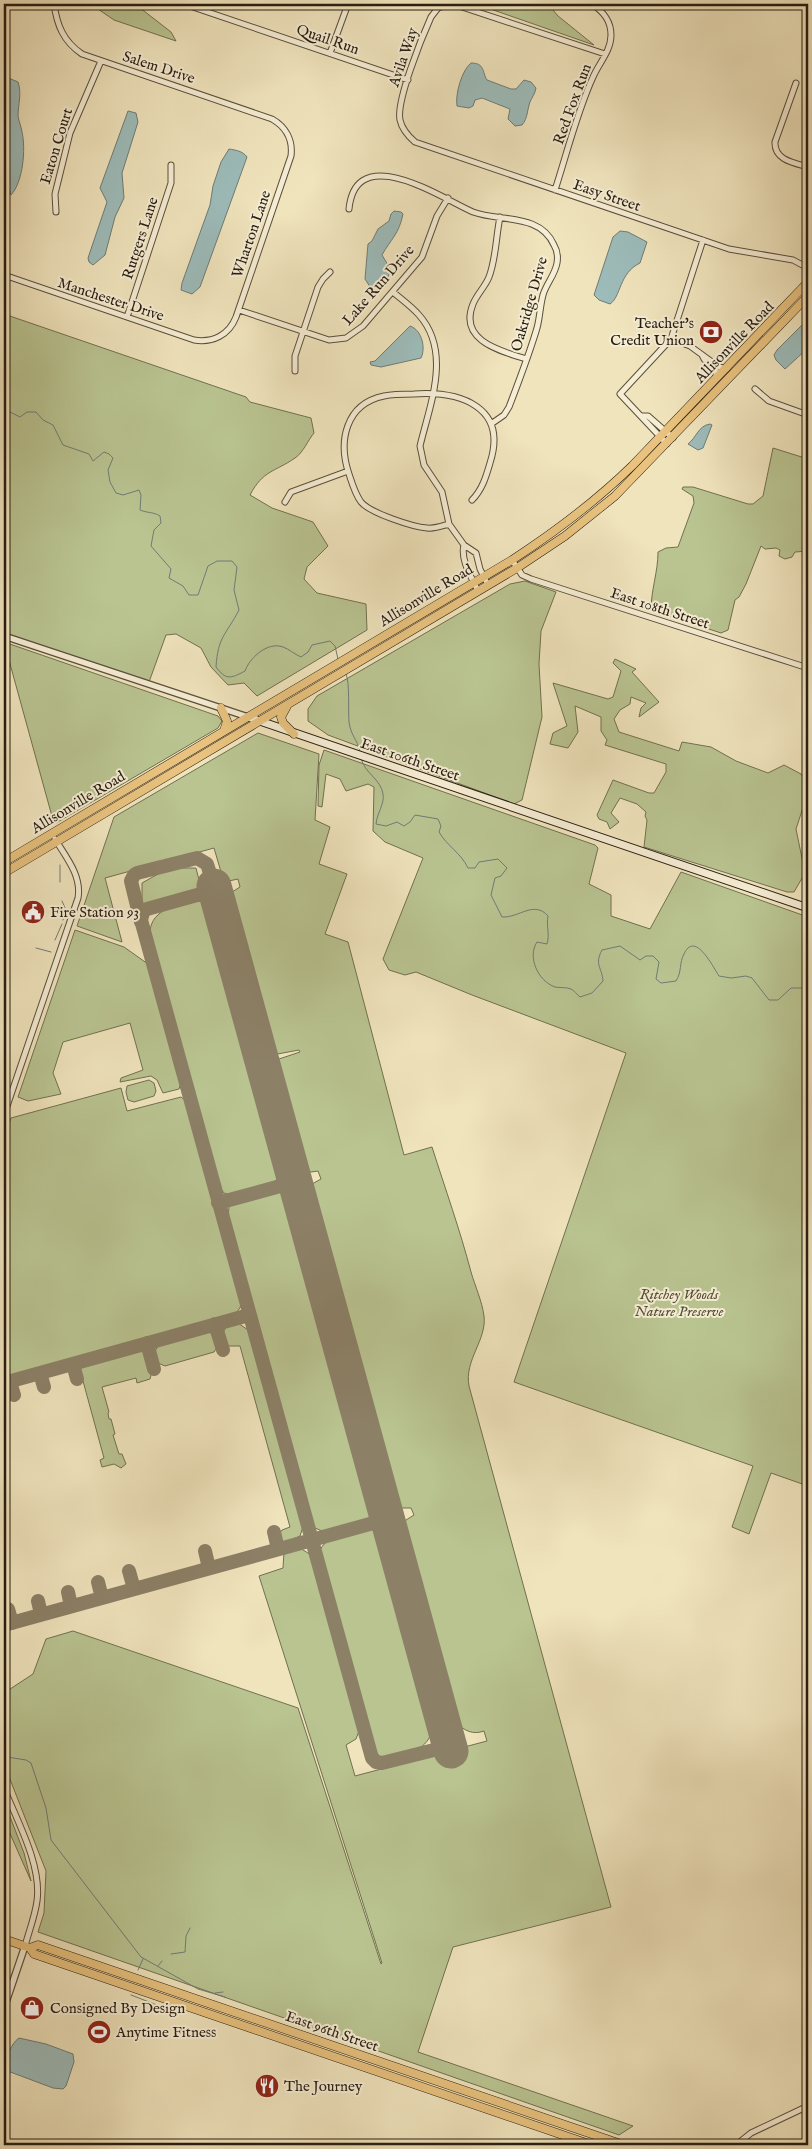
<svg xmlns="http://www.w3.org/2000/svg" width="812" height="2149" viewBox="0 0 812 2149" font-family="'IM FELL English',serif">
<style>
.green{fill:#b9c491;stroke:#707051}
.water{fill:#9dbcba;stroke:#6e7c76}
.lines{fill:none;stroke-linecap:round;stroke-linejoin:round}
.stream{stroke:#6e7c76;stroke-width:1}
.taxiway{stroke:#8c8067;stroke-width:14}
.runway{stroke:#8c8067;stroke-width:35}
.minor-casing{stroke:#5a4f3c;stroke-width:7}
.tertiary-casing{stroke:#5a4f3c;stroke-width:8}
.secondary-casing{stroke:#281d11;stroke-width:9}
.primary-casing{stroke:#281d11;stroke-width:9}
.minor{stroke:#f5edd4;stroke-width:5}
.tertiary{stroke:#f5edd4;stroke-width:5.5}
.secondary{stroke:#f5edd4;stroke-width:7}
.primary{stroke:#e8c27e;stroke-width:8}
.labels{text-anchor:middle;stroke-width:4;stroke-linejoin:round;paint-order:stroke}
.street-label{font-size:15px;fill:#281d11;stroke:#f5edd4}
.poi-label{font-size:15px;fill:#281d11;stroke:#f5edd4;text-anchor:start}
.park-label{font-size:15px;font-style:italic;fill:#544f37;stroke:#f5edd4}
</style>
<rect width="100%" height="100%" fill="#f0e4bd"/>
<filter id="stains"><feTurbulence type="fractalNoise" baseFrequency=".004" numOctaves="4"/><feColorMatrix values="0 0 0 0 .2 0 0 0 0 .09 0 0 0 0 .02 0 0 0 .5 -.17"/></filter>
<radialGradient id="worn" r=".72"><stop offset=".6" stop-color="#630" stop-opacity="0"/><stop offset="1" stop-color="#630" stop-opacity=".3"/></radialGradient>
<path class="green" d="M 94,4 L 135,4 L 171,32 L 176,41 L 114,20 L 95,7 Z
M 476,4 L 548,4 L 558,16 L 594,45 Z
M 4,314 L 246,397 L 250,402 L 311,418 L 314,433 C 308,440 303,453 295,458 C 275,472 263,470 250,495 L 272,508 L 313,522 L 328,546 L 307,567 L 304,579 L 317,593 L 366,604 L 367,630 L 257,696 L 244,683 L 228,685 L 211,667 L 201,648 L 176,634 L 166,635 L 149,682 L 4,633 Z
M 773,448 L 808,459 L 808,551 L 795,552 L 792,557 L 785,559 L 779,556 L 780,550 L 776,548 L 765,549 L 761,546 L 746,584 L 739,597 L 735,600 L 728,630 L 721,633 L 651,610 C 651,590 658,572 658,552 L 666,548 L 678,547 L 694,503 L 693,496 L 682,489 L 683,487 L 693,487 L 748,504 L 753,504 L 763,496 Z
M 525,581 L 556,592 L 541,631 L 539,664 L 542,717 L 522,800 L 514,804 L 328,735 L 308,721 L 308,709 L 317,696 L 510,584 Z
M 4,642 L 218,716 L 222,721 L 218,728 L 56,823 L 53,820 Z
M 615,659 L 636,669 L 632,672 L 659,702 L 639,717 L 641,708 L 646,703 L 631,697 L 630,704 L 620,710 L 614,719 L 619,732 L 679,751 L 682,742 L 711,747 L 736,761 L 768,773 L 784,765 L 801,774 L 808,785 L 808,792 L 796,829 L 805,873 L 794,892 L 787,892 L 644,847 L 647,820 L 645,816 L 646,812 L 637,804 L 620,798 L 611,813 L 619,822 L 610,829 L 607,822 L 599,819 L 597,815 L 613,780 L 649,793 L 654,793 L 666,772 L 666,764 L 605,745 L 607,740 L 601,731 L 601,717 L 575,706 L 578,732 L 568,748 L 550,744 L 553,733 L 567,726 L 553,683 L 608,699 L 613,697 L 621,671 L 613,663 Z
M 258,733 L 319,754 L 315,820 L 330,827 L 319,864 L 347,874 L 325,934 L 348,942 L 404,1155 L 432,1147 C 445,1188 460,1230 471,1272 C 475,1286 482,1301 484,1316 C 487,1340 464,1360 469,1386 L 611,1907 L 453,1947 L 418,2052 L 633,2126 L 619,2135 L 38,1932 L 44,1913 L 46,1871 L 4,1764 L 4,1693 L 33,1674 L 46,1639 L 73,1631 L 298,1708 L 381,1964 L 382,1963 L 259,1576 L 283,1568 L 284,1552 L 300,1548 L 311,1555 L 359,1731 L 356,1739 L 346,1745 L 355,1776 L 487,1741 L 484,1731 C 473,1735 464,1731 456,1722 L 402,1528 L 406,1520 L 414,1515 L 411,1508 L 401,1508 L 396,1503 L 310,1192 L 312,1184 L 321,1179 L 318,1171 L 311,1172 L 302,1166 L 273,1061 L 300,1052 L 299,1050 L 272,1055 L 229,900 L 232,892 L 240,887 L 238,879 L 224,882 L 214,848 L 105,878 L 122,942 L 77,926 L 114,817 Z
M 324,750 L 595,845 L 598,848 L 589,884 L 611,895 L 611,916 L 650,929 L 681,872 L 808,917 L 808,1486 L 771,1473 L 749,1534 L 732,1527 L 753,1466 L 514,1382 L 626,1053 L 472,995 L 416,972 L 405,975 L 389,970 L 383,959 L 423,858 L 385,842 L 373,831 L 374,787 L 368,784 L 346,791 L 340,779 L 326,774 L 322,807 L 318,806 L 319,765 Z
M 178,868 L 196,868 L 201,888 L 142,905 L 142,883 L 158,874 Z
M 194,900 L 202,902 L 207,907 L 279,1171 L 278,1178 L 273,1183 L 230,1195 L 224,1193 L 219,1186 L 150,937 C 148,910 174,906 194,900 Z
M 75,930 L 124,947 L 148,964 L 181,1083 L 179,1089 L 163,1093 L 157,1080 L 151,1076 L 120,1082 L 121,1078 L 143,1070 L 130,1023 L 63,1042 L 53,1073 L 61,1094 L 28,1101 L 18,1097 Z
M 149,1080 L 154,1083 L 156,1091 L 154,1096 L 134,1102 L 128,1100 L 126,1092 L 127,1086 Z
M 121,1088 L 127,1111 L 181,1097 L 186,1101 L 241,1303 L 240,1308 L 235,1314 L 4,1378 L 4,1139 L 11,1118 Z
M 276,1192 L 282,1193 L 287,1199 L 373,1511 L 370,1518 L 324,1532 L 313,1527 L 228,1216 L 229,1207 L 233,1203 Z
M 238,1323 L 248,1330 L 303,1527 L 300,1536 L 286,1542 L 281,1541 L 279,1534 L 282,1530 L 290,1527 L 240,1346 L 228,1346 L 223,1333 L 226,1327 Z
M 208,1332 L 214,1334 L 218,1346 L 214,1352 L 165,1366 L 158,1363 L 155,1351 L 158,1346 Z
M 140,1351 L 144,1352 C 148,1359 153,1372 150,1379 L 137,1383 L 136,1378 L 102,1387 L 109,1412 L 108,1413 L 109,1419 L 111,1419 L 115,1434 L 113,1435 L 119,1454 L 122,1454 L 126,1464 L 121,1468 L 114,1464 L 102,1467 L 100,1460 L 104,1458 L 80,1370 L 83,1366 Z
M 367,1529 L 374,1530 L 379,1534 L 432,1726 C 431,1752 405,1753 385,1758 L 380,1757 L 374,1749 L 320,1552 C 323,1535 353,1533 367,1529 Z
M 4,1801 L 24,1853 L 31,1881 L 4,1820 Z"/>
<path class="water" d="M 471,63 C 485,63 482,72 487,80 L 511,89 L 516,89 L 524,80 L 531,82 L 536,88 C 535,94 532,97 530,102 C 527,110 528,118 522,125 L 515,126 L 508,119 L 510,109 L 482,98 L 475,100 L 473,106 L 469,108 L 457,106 C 455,94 462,70 471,63 Z
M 4,76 L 18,82 C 22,93 18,105 18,116 C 19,122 21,126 22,132 C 26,149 23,182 11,195 L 4,175 Z
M 128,111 L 136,113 L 138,122 L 122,173 L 124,198 L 115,217 L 105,255 L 93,265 L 89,262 L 88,258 L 107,202 L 100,188 Z
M 229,149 C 235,150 243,151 247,157 L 200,287 L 192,294 L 181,290 L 182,283 L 210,205 L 213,186 L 221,162 Z
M 394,211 L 401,212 L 403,214 C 399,234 391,239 382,255 L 391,270 L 387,279 L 372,290 L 365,279 L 368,244 L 372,241 L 378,229 L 389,221 L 391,214 Z
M 620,231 L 628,232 L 647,242 L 640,263 C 619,273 621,297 610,304 L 599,300 L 594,295 L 613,237 Z
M 808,319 L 808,348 L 785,369 L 776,360 L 774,355 L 777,350 Z
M 410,326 C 422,330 426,348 421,358 L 381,367 L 371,365 L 370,362 L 375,361 Z
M 710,424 L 712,425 L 703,448 L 698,450 L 688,444 C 697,437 698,426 710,424 Z
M 19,2038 L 46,2044 L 73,2054 L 74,2062 L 66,2086 L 63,2089 L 53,2088 L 5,2070 C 5,2060 11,2043 19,2038 Z"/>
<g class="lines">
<path class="stream" d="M 4,409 L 20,417 L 27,412 L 36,412 L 43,420 L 53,425 L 63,445 L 89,454 L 93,461 L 104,452 L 109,454 L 113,458 L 108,470 L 110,482 L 116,493 L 123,495 L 139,490 L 141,495 L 140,510 C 147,513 154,512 160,516 L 161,523 L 154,530 L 151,546 L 171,569 L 169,578 L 183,586 L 189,595 L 198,595 L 208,566 L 217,561 L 232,561 L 237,567 L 234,590 L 239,610 C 226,635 218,636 216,667 C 226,680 230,679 245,671 C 249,659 267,641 283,647 C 289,649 294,654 301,657 L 308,652 L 312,645 L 330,641 L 335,646 L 338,659
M 346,674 C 350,682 348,711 349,722 C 351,736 357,739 360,751
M 361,758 C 364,773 381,779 383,794 C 385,803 377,813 376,824 L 386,826 L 397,822 L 404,826 L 410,822 L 415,815 L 438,819 L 441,826 L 439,832 C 447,846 461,853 468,868 L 475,868 L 479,862 L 498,859 L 507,868 L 501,876 L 495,878 L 491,895 L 502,917 C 519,918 534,900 548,916 C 546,926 550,934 547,944 L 537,942 C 527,957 538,981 555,987 C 560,988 567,987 571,989 C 574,990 577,995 580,997 L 592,993 L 603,981 C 602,967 594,965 602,950 L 620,946 L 640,960 L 646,956 L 653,956 L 659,962 L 656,979 L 661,983 L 676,981 C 682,972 679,963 684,954 C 695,930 713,967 719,976 L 731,978 L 746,976 L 752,978 L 769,1000 L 778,1000 L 791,988 L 808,988
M 60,865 L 60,882
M 62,901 L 66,910 L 63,920
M 55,940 L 62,924
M 36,948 L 51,952
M 7,1757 L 26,1760 L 31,1763 L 46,1808 L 51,1840 L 141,1957 L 198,1989 L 225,1997
M 171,1954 L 185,1952 L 186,1936 L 190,1928
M 158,1966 L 162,1961
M 138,1970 L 143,1959
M 215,1993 L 223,1992
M 131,1995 L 162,2007"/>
<path class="taxiway" d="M 215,890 L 147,909 L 143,912 L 141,920 L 372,1758 L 376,1762 L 382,1763 L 450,1746
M 141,922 L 131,881 L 134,875 L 137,873 L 197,858 L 207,864 L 214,886
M 218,1203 L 295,1182
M 215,1324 L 223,1350
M 147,1343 L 154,1369
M 73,1364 L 77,1379
M 40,1373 L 44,1387
M 10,1382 L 14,1395
M 4,1383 L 249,1315
M 274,1532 L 278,1549
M 205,1551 L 209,1568
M 129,1571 L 134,1589
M 98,1582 L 102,1598
M 68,1592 L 71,1606
M 38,1601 L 41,1614
M 8,1609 L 12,1623
M 4,1625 L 388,1519"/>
<path class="runway" d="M 214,886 L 451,1751"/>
<g class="minor-casing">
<path id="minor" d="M 184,4 L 408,80
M 450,4 L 438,8 L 431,17 C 422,37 396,101 400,120 C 402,129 408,136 415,142 L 729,249 L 793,260 L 808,268
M 453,4 L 605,54
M 330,53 L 348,4
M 796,83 L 775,142 C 774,160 794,163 808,167
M 555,190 C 567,153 577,112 593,77 C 599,63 611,51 611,35 C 611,21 604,12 592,4
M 349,209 C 356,140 441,198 473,212 C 500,222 540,213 554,245 C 557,250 558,257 557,263 C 555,275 546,284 543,295 C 540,306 540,317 537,328 C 529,355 519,381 509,407 L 504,415 L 491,424
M 56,212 L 55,194 L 70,133 L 101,61
M 500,217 C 496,236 496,259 489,277 C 485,287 477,294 473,304 C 458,341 501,351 526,359
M 4,275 L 194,340 C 213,343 229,335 236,317 L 291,156 C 293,140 286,127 272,119 L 82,54 C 63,41 57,25 54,4
M 393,292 C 401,299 411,306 419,315 C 452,352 430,404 420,446 L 424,465 L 442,492 L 449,524 L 464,545 L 476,553 L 480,569 L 488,585
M 239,310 L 329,340 L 346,338 L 363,326 L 422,257 L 437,216 L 448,198
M 127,317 L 171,183 L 171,165
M 671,339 L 690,346 L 719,367 L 727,369
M 702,355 L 704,359 L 716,371 L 716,379
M 295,371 L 295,356 L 318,287 L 323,279 L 330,272
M 755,389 L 769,401 L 808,415
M 642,416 L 648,416 L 673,438
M 667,444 L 620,394 L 671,339 L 703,240
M 285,502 L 291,492 L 348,471
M 449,524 C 442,526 435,529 427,528 C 413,527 370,513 361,502 C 355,494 352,483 349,474 C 338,442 345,404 384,396 C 393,394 404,394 414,394 C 461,391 508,407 490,463 C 486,477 482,490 472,500
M 464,545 C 460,560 472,578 478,591
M 512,560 L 522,575 L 531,579 L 808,668
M 4,1115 L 78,898 C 82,876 66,857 55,839
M 4,1788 C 17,1821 42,1865 37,1901 C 35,1916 29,1931 25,1946
M 736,2145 L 751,2133 L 808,2106"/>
</g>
<g class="tertiary-casing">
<path id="tertiary" d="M 4,636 L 248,717
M 4,2008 L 25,1946"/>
</g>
<g class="secondary-casing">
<path id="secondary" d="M 248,717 L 808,908"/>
</g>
<g class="primary-casing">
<path id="primary" d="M 287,706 L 281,717 L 283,723 L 294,734
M 221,708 L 227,721 L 224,731
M 4,862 L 512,560 C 555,532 595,502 632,466 L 808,282
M 4,873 L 517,568 L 565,536 L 615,496 L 808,296
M 4,1939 L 30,1948 L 34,1954 L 592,2145
M 30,1948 L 38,1945 L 624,2145"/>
</g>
<use href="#minor" class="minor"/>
<use href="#tertiary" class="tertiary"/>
<use href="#secondary" class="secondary"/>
<use href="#primary" class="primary"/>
</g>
<defs>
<g id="bank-disc" transform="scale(1.25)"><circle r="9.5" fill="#8f2418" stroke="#f5edd4"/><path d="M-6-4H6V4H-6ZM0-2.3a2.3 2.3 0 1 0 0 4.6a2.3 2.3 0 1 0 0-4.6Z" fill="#fff"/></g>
<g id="civic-disc" transform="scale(1.25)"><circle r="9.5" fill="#8f2418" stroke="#f5edd4"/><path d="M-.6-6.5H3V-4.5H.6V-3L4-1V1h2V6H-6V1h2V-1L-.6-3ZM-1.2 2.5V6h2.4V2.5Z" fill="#fff"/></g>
<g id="shop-disc" transform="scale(1.25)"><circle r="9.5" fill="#8f2418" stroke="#f5edd4"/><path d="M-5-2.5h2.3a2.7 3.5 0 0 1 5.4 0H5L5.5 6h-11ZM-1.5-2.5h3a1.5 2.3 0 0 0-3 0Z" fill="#fff"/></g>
<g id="stadium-disc" transform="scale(1.25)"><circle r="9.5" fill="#8f2418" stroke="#f5edd4"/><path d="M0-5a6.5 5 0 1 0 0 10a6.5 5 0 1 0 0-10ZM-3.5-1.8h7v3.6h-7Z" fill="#fff"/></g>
<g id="restaurant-disc" transform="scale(1.25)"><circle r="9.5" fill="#8f2418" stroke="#f5edd4"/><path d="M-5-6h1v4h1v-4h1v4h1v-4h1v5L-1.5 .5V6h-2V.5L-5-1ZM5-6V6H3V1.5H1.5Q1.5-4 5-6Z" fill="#fff"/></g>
</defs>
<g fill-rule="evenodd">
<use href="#bank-disc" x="711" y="332"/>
<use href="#civic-disc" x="33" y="912"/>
<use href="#shop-disc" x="32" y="2008"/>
<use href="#stadium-disc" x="99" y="2032"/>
<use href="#restaurant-disc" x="267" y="2086"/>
</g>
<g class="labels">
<g class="street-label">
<text transform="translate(328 39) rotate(19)" y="5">Quail Run</text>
<text transform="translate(403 57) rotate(-71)" y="5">Avila Way</text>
<text transform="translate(159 67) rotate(18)" y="5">Salem Drive</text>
<text transform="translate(572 104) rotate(-70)" y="5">Red Fox Run</text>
<text transform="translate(56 146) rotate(-73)" y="5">Eaton Court</text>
<text transform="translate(607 195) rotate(19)" y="5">Easy Street</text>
<text transform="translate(251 234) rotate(-71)" y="5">Wharton Lane</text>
<text transform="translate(140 238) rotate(-72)" y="5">Rutgers Lane</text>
<text transform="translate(378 285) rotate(-49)" y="5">Lake Run Drive</text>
<text transform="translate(111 299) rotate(18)" y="5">Manchester Drive</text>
<text transform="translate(529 304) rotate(-74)" y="5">Oakridge Drive</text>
<text transform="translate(734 342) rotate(-46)" y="5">Allisonville Road</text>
<text transform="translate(426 595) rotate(-31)" y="5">Allisonville Road</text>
<text transform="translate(660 608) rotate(18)" y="5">East 108th Street</text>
<text transform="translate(410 759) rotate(19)" y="5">East 106th Street</text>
<text transform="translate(78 802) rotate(-31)" y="5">Allisonville Road</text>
<text transform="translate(332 2031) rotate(19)" y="5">East 96th Street</text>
</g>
<g class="poi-label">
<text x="694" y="328" text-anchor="end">Teacher's<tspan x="694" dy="17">Credit Union</tspan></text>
<text x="50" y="917">Fire Station 93</text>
<text x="50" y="2013">Consigned By Design</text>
<text x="116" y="2037">Anytime Fitness</text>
<text x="284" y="2091">The Journey</text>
</g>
<g class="park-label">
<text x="679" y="1299">Ritchey Woods<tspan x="679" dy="17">Nature Preserve</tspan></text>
</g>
</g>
<rect width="812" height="2149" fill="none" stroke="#f0e4bd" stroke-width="20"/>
<rect x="5" y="5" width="802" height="2139" fill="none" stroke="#281d11" stroke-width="2.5"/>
<rect x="10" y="10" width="792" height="2129" fill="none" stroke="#281d11"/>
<rect width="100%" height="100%" filter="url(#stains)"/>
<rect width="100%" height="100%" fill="url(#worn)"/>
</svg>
